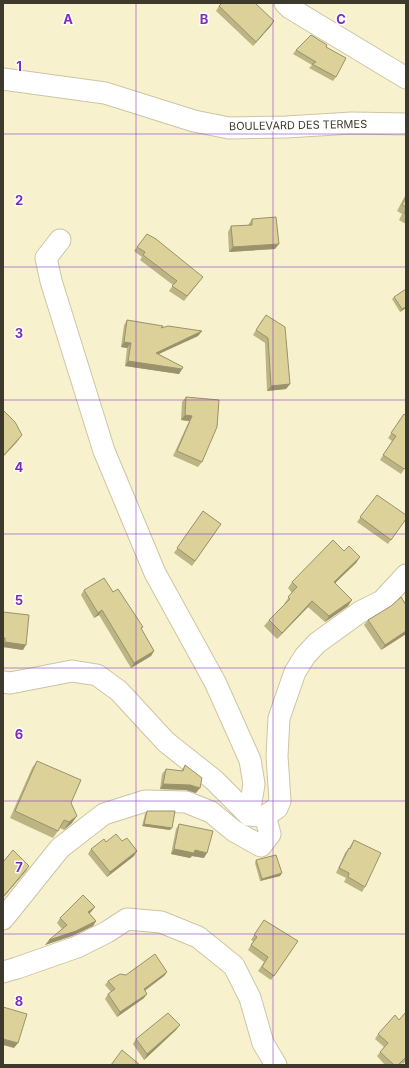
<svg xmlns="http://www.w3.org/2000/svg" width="409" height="1068" viewBox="0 0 409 1068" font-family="Inter,sans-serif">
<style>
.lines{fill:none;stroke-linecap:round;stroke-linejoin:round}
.minor-casing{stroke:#ccc5a3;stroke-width:23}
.minor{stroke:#fff;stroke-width:21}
.wall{fill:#bdb484}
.shaded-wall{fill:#9a926b}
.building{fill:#dcd199;stroke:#9a926b}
.grid{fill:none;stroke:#7b2cbf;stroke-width:1;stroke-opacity:0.55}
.labels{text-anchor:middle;stroke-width:3;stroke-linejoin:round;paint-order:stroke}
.street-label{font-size:11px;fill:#3d3a2d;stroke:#fefefe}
.grid-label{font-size:13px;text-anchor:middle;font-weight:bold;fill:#7b2cbf;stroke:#fefefe;stroke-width:3;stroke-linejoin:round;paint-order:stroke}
</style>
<rect width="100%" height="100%" fill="#f8f1ce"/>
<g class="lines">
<g class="minor-casing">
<path id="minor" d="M 285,3 L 290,8 L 406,78
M 3,79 L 105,93 L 194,121 L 229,128 L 286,127 L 352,123 L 406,124
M 60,240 L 46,258 L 51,281 L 104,451 L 155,573 L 215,682 L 250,760 L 254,784 L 249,815
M 3,682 L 10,683 L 72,671 L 97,675 L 119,691 L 166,742 L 214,780 L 249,815 L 260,816
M 265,816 L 277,808 L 280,801 L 277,756 L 279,718 L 295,672 L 305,656 L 317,643 L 360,612 L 382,601 L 406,575
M 3,919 L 60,848 L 104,814 L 145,801 L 186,802 L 211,812 L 234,831 L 261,846 L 270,834 L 265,816
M 3,972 L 17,968 L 77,947 L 107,932 L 127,919 L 161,922 L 198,937 L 234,966 L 250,998 L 263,1043 L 276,1065"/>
</g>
<use href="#minor" class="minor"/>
</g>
<path class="wall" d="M 219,6 L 274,21 L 253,46 L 216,11 Z
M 326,47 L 336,77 L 333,81 L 309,68 L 312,65 L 293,54 L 296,50 Z
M 406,194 L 406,224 L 399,220 L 402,214 L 397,211 Z
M 252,219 L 275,249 L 229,252 L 228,232 L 231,226 L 248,225 Z
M 147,234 L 200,281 L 184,301 L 169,291 L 173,285 L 140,260 L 142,257 L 134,251 Z
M 406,289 L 406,308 L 400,312 L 392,299 L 394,297 Z
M 127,320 L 161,328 L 202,331 L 198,336 L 159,354 L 182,369 L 179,374 L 125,366 L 127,348 L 121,347 L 124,325 Z
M 262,320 L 290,384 L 286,389 L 267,391 L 265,343 L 253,335 Z
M 186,397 L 219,400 L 202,462 L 198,467 L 173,456 L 189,421 L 181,420 L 182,402 Z
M 404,414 L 406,467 L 401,474 L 380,460 L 392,441 L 388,438 Z
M 377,495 L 406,519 L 388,544 L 357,522 Z
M 203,511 L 221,524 L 192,566 L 174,553 Z
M 344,551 L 360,557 L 356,563 L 335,583 L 348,606 L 325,622 L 308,607 L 277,639 L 264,626 L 269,620 L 285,605 L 284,604 L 292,593 L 288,588 L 292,582 Z
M 84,590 L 113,592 L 143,627 L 141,629 L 154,651 L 151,656 L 131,668 L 99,615 L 94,618 L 81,595 Z
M 406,605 L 406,634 L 381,650 L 364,625 L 368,620 Z
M 3,612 L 23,650 L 3,647 Z
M 37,761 L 71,803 L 72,823 L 64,830 L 60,828 L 53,838 L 10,818 L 32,768 Z
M 185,765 L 196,793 L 186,790 L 160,789 L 162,774 L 166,769 L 181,771 Z
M 147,811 L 170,830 L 142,826 L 145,814 Z
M 179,824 L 204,858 L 192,856 L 190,858 L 171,854 L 176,829 Z
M 354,840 L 365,887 L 362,892 L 344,882 L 346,878 L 336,873 L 345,853 L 349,848 Z
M 106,842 L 134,856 L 107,877 L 88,854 L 91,849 Z
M 256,860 L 282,873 L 280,876 L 260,881 L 255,863 Z
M 95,907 L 89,913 L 96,921 L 93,926 L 72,936 L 45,945 L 62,929 L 57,923 L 60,918 Z
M 264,920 L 298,941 L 271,980 L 258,971 L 264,962 L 248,950 L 253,941 L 251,940 Z
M 167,972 L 164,976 L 145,991 L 144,998 L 117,1017 L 105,999 L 108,994 L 111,992 L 105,985 L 108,981 L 126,975 Z
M 406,1012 L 406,1061 L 403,1064 L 402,1063 L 400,1065 L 385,1065 L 377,1056 L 384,1047 L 375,1039 L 378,1034 L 399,1020 Z
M 180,1025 L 176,1030 L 144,1060 L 133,1044 L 136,1039 Z"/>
<path class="shaded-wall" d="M 274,21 L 271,26 L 253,46 L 256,42 Z
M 279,244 L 275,249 L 229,252 L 233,247 Z
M 406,307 L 406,308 L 400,312 L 402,309 Z
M 202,331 L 198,336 L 152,357 L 156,353 Z
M 124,342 L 131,343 L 127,348 L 121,347 Z
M 128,361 L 182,369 L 179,374 L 125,366 Z
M 290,384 L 286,389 L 267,391 L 271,386 Z
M 185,415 L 192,416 L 189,421 L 181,420 Z
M 22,435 L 17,442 L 3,457 L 4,455 Z
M 360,557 L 356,563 L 330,588 L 334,582 Z
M 352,600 L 348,606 L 325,622 L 329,616 Z
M 312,601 L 308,607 L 277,639 L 282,633 Z
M 102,610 L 99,615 L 94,618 L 98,613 Z
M 406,631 L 406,634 L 381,650 L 385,645 Z
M 5,642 L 26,645 L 23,650 L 3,647 L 3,645 Z
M 154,651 L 151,656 L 131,668 L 134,663 Z
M 163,784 L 190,785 L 200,788 L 196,793 L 186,790 L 160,789 Z
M 77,816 L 72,823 L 64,830 L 69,822 Z
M 144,824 L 172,828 L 170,830 L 142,826 Z
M 174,849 L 195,850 L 207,853 L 204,858 L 192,856 L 190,858 L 171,854 Z
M 137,851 L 134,856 L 107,877 L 110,872 Z
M 29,866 L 26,871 L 3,898 L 3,897 Z
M 282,873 L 280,876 L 260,881 L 262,879 Z
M 95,907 L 91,912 L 85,918 L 88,912 Z
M 96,921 L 93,926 L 72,936 L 45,945 L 49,940 Z
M 167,972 L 164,976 L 141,993 L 144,989 Z
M 147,994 L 144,998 L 117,1017 L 120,1012 Z
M 180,1025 L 176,1030 L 144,1060 L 147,1054 Z
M 3,1039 L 18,1043 L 14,1048 L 3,1045 Z"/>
<path class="building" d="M 222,3 L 255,3 L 274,21 L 256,42 L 219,6 Z
M 311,35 L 327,45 L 326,47 L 346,58 L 336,77 L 312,64 L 316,62 L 296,50 Z
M 406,197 L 406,207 L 402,205 Z
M 406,209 L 406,215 L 404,213 Z
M 276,217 L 279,244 L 233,247 L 231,226 L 252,225 L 252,219 Z
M 147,234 L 156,239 L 203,277 L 187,296 L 172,286 L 177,281 L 143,255 L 145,252 L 137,247 Z
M 406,289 L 406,307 L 402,309 L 394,297 Z
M 266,315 L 285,327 L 290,384 L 271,386 L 268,338 L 256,330 Z
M 127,320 L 163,326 L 161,328 L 168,326 L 202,331 L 156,353 L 183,367 L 182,369 L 128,361 L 131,343 L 124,342 Z
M 186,397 L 219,400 L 217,427 L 202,462 L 177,451 L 192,416 L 185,415 Z
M 3,410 L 15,422 L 22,435 L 4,455 L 3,454 Z
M 404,414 L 406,416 L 406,467 L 404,469 L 383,455 L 396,436 L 391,433 Z
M 377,495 L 406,515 L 406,519 L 391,540 L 360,517 Z
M 203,511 L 221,524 L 195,561 L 177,548 Z
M 333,540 L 344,551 L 349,546 L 360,557 L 334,582 L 352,600 L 329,616 L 312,601 L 282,633 L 269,620 L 290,599 L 288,597 L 297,587 L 292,582 Z
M 104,578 L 113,592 L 118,589 L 143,627 L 141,628 L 154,651 L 134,663 L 102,610 L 98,613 L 84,590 Z
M 401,597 L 406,605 L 406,631 L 385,645 L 368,620 L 391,606 Z
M 3,612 L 29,615 L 26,645 L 5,642 L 5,638 L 3,638 Z
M 37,761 L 81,780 L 71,803 L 77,816 L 69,822 L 64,820 L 58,831 L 15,811 Z
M 185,765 L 202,778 L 200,788 L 190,785 L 163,784 L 166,769 L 183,771 Z
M 147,811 L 175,811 L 172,828 L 144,824 Z
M 179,824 L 213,831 L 207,853 L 195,850 L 194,853 L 174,849 Z
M 116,834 L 122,841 L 127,838 L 137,851 L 110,872 L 91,849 L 104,839 L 106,842 Z
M 354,840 L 381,853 L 365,887 L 348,877 L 349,873 L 339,868 L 349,848 L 350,849 Z
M 13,850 L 29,866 L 3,897 L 3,862 Z
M 276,855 L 282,873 L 262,879 L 256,860 Z
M 83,895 L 95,907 L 88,912 L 96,921 L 76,931 L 49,940 L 67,925 L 60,918 Z
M 264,920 L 298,941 L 274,976 L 262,967 L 268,957 L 251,945 L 257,937 L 254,935 Z
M 155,954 L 167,972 L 144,989 L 147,994 L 120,1012 L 108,994 L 115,989 L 108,981 L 120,974 L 126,975 Z
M 3,1007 L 27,1014 L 18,1043 L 3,1039 Z
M 406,1012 L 406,1059 L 405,1058 L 398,1065 L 394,1065 L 380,1052 L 388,1043 L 378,1034 L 395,1015 L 399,1020 Z
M 168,1013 L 180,1025 L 147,1054 L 136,1039 Z
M 122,1050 L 140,1065 L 111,1065 Z"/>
<path class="grid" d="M 136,3 L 136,1065M 273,3 L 273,1065M 3,134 L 406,134M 3,267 L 406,267M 3,400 L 406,400M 3,534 L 406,534M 3,668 L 406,668M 3,801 L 406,801M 3,934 L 406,934"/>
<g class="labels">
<g class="street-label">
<text transform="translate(298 125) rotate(-1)" y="4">BOULEVARD DES TERMES</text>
</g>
</g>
<g class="grid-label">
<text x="68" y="24">A</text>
<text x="204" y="24">B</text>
<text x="341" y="24">C</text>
<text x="19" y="71">1</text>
<text x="19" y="205">2</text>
<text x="19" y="338">3</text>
<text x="19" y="472">4</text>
<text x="19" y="605">5</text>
<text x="19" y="739">6</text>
<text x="19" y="872">7</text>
<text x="19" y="1006">8</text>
</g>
<rect width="409" height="1068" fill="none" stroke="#3d3a2d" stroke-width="8"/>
</svg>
